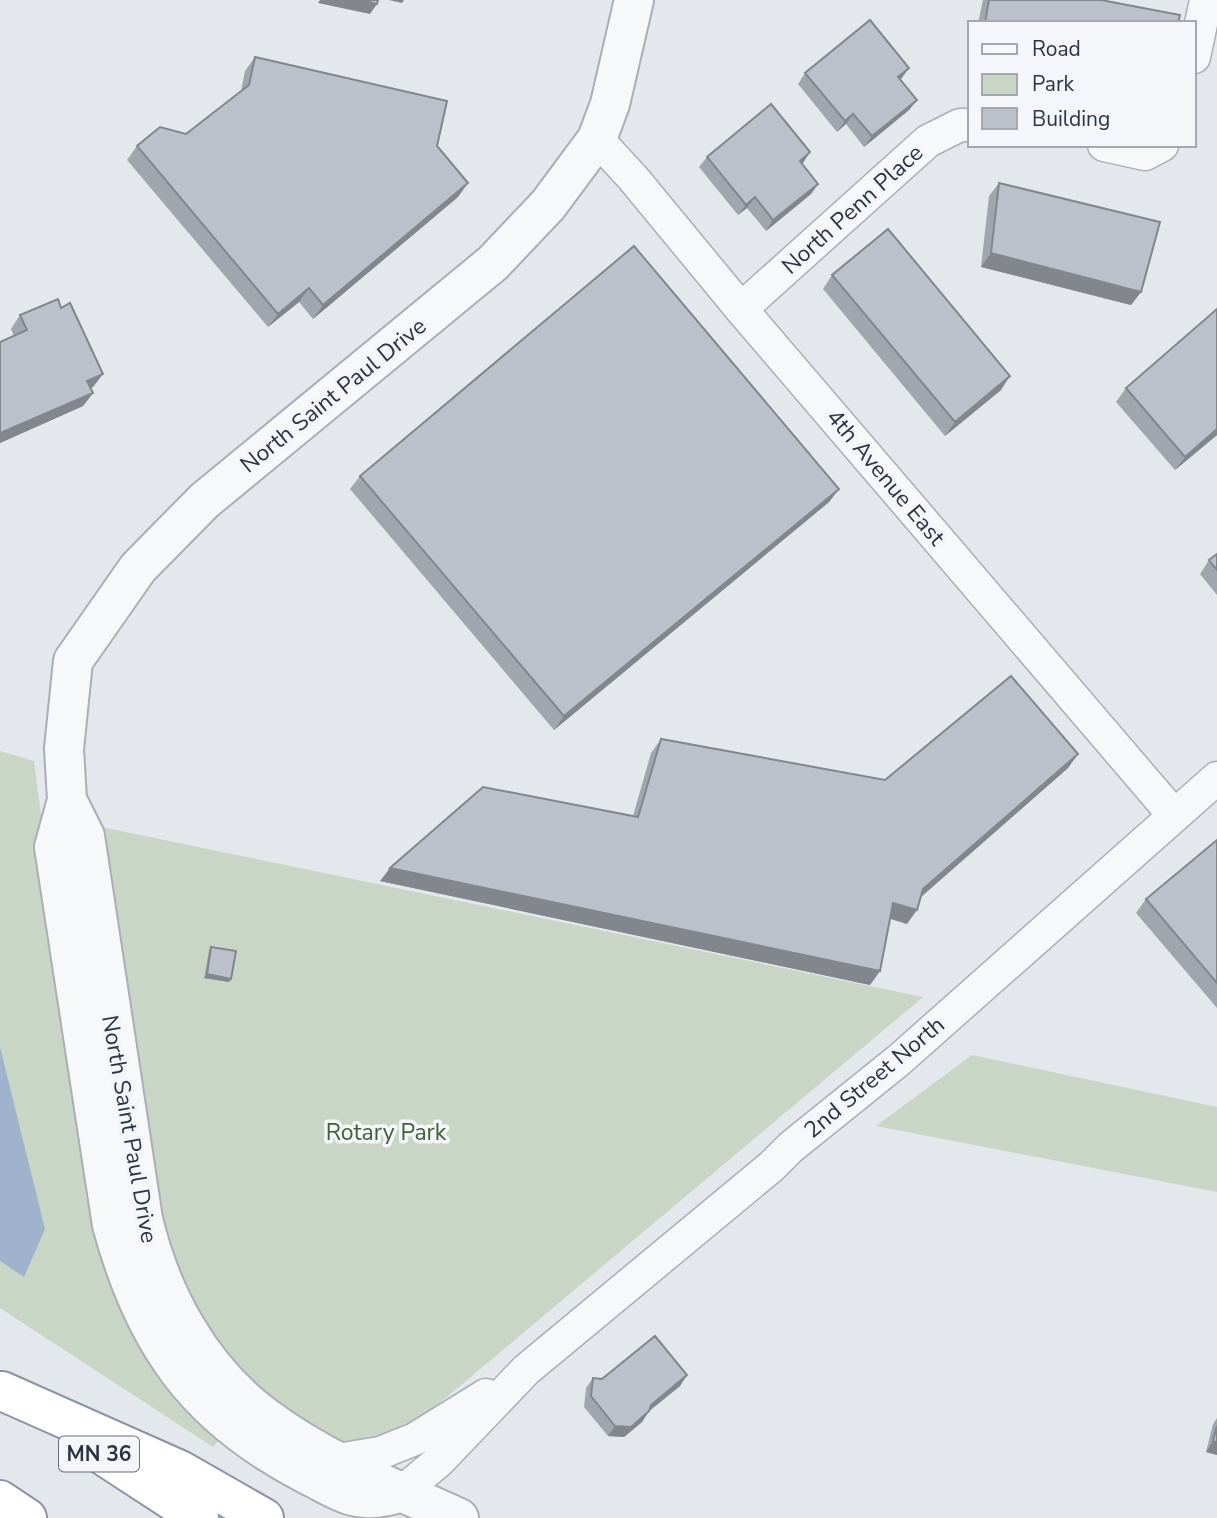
<svg xmlns="http://www.w3.org/2000/svg" width="1217" height="1518" viewBox="0 0 1217 1518" font-family="'Nunito Sans',sans-serif">
<style>
.green{fill:#c9d6c5}
.water{fill:#9fb4cc}
.lines{fill:none;stroke-linecap:round;stroke-linejoin:round}
.minor-casing{stroke:#a9aeb7;stroke-width:35}
.tertiary-casing{stroke:#a9aeb7;stroke-width:42}
.motorway-casing{stroke:#8b94a3;stroke-width:42}
.minor{stroke:#f7f8fa;stroke-width:32}
.tertiary{stroke:#f7f8fa;stroke-width:38}
.motorway{stroke:#fff;stroke-width:38}
.wall{fill:#a1a5ae}
.shaded-wall{fill:#83868d}
.building{fill:#bbc0ca;stroke:#83868d;stroke-width:2}
.labels{text-anchor:middle;stroke-width:7;stroke-linejoin:round;paint-order:stroke}
.shield{fill:#f4f6f9;stroke:#676e7b;stroke-width:2}
.shield-label{font-size:21px;font-weight:bold;fill:#2b3445}
.street-label{font-size:23px;fill:#2b3445;stroke:#f4f6f9}
.park-label{font-size:23px;fill:#3f6138;stroke:#f4f6f9}
</style>
<rect width="100%" height="100%" fill="#e4e7ec"/>
<path class="green" d="M 0,751 L 34,761 L 65,998 L 224,1435 L 213,1447 L 0,1308 Z
M 92,825 L 923,997 L 435,1407 L 413,1423 L 384,1438 L 350,1443 L 320,1436 L 284,1413 L 222,1357 L 172,1273 Z
M 972,1055 L 1217,1107 L 1217,1192 L 876,1126 Z"/>
<path class="water" d="M 0,1047 L 45,1229 L 24,1277 L 0,1261 Z"/>
<g class="lines">
<g class="minor-casing">
<path id="minor" d="M 1194,57 L 1206,0
M 597,139 L 633,178 L 741,309 L 1173,814
M 1104,145 L 1145,154 L 1162,145
M 741,309 L 928,141 L 960,125 L 970,125
M 337,1460 L 380,1453 L 415,1439 L 486,1395
M 402,1492 L 439,1461 L 526,1370 L 772,1166 L 791,1147 L 899,1060 L 1217,778"/>
</g>
<g class="tertiary-casing">
<path id="tertiary" d="M 67,800 L 85,836 L 143,1219 C 161,1295 200,1368 264,1416 C 322,1460 393,1488 459,1518
M 402,1492 C 359,1507 344,1493 306,1474 C 196,1417 144,1343 112,1225 L 54,847 L 67,800 L 64,749 L 73,661 L 138,568 L 204,501 L 493,263 L 548,205 L 597,139 L 610,104 L 634,0"/>
</g>
<g class="motorway-casing">
<path id="motorway" d="M 2,1391 L 180,1470 L 264,1518
M 104,1456 L 199,1518
M 0,1500 L 27,1518"/>
</g>
<use href="#minor" class="minor"/>
<use href="#tertiary" class="tertiary"/>
<use href="#motorway" class="motorway"/>
</g>
<path class="wall" d="M 983,0 L 1101,0 L 1178,23 L 978,23 Z
M 255,57 L 437,146 L 458,197 L 313,319 L 299,302 L 268,327 L 127,160 L 137,146 L 186,134 L 241,91 L 245,71 Z
M 805,73 L 901,80 L 917,100 L 909,110 L 864,147 L 846,124 L 837,132 L 798,84 Z
M 707,157 L 802,164 L 818,184 L 811,194 L 766,231 L 747,208 L 738,215 L 699,167 Z
M 999,183 L 1141,292 L 1131,305 L 981,267 L 989,196 Z
M 832,275 L 1001,390 L 945,436 L 823,289 Z
M 1217,309 L 1217,435 L 1175,470 L 1116,402 L 1126,388 Z
M 20,315 L 93,387 L 91,388 L 93,393 L 83,406 L 0,443 L 0,342 L 14,336 L 11,329 Z
M 360,476 L 839,489 L 829,502 L 554,730 L 350,489 Z
M 1217,554 L 1217,595 L 1200,574 L 1209,560 Z
M 661,739 L 885,780 L 1078,754 L 1068,768 L 921,897 L 907,924 L 890,919 L 880,971 L 870,985 L 380,881 L 633,816 L 651,753 Z
M 1217,840 L 1217,1008 L 1136,913 L 1146,899 Z
M 211,947 L 231,979 L 229,982 L 204,978 L 209,950 Z
M 687,1375 L 680,1386 L 649,1411 L 642,1422 L 624,1437 L 608,1436 L 584,1407 L 586,1388 L 593,1378 L 602,1379 Z
M 1217,1418 L 1217,1455 L 1206,1452 L 1213,1424 Z"/>
<path class="shaded-wall" d="M 320,0 L 361,0 L 377,4 L 370,14 L 318,3 Z
M 389,0 L 404,0 L 402,3 Z
M 909,68 L 901,79 L 891,88 L 898,77 Z
M 917,100 L 909,110 L 864,147 L 872,136 Z
M 853,114 L 846,124 L 837,132 L 845,121 Z
M 810,152 L 803,163 L 792,171 L 800,161 Z
M 468,183 L 458,197 L 313,319 L 323,305 Z
M 818,184 L 811,194 L 766,231 L 773,220 Z
M 755,197 L 747,208 L 738,215 L 746,205 Z
M 991,253 L 1141,292 L 1131,305 L 981,267 Z
M 309,288 L 299,302 L 268,327 L 278,314 Z
M 103,374 L 93,387 L 78,395 L 87,381 Z
M 1010,376 L 1001,390 L 945,436 L 955,422 Z
M 93,393 L 83,406 L 0,443 L 0,433 Z
M 1217,429 L 1217,435 L 1175,470 L 1185,457 Z
M 839,489 L 829,502 L 554,730 L 564,716 Z
M 1078,754 L 1068,768 L 914,903 L 923,889 Z
M 390,868 L 880,971 L 870,985 L 380,881 Z
M 893,903 L 917,910 L 907,924 L 883,916 Z
M 207,974 L 231,979 L 229,982 L 204,978 Z
M 687,1375 L 680,1386 L 643,1416 L 651,1405 Z
M 649,1411 L 642,1422 L 624,1437 L 608,1436 L 615,1426 Z
M 1213,1441 L 1217,1442 L 1217,1455 L 1206,1452 Z"/>
<path class="building" d="M 361,0 L 378,0 L 377,4 Z
M 989,0 L 1101,0 L 1180,15 L 1178,23 L 985,23 Z
M 870,20 L 909,68 L 898,77 L 917,100 L 872,136 L 853,114 L 845,121 L 805,73 Z
M 255,57 L 447,101 L 437,146 L 468,183 L 323,305 L 309,288 L 278,314 L 137,146 L 160,127 L 186,134 L 249,85 Z
M 771,104 L 810,152 L 800,161 L 818,184 L 773,220 L 755,197 L 746,205 L 707,157 Z
M 999,183 L 1160,222 L 1141,292 L 991,253 Z
M 888,229 L 1010,376 L 955,422 L 832,275 Z
M 634,246 L 839,489 L 564,716 L 360,476 Z
M 58,299 L 61,308 L 70,303 L 103,374 L 87,381 L 93,393 L 0,433 L 0,342 L 27,330 L 20,315 Z
M 1217,309 L 1217,429 L 1185,457 L 1126,388 Z
M 1217,554 L 1217,570 L 1209,560 Z
M 1011,676 L 1078,754 L 923,889 L 917,910 L 893,903 L 880,971 L 390,868 L 483,787 L 638,817 L 661,739 L 885,780 Z
M 1217,840 L 1217,983 L 1146,899 Z
M 211,947 L 236,951 L 231,979 L 207,974 Z
M 655,1336 L 687,1375 L 651,1405 L 649,1411 L 631,1427 L 615,1426 L 591,1396 L 593,1378 L 602,1379 Z
M 1217,1426 L 1217,1442 L 1213,1441 Z"/>
<g class="labels">
<rect class="shield" x="59" y="1436.5" width="80" height="35" rx="5"/>
<g class="shield-label">
<text x="99" y="1461">MN 36</text>
</g>
<g class="street-label">
<text transform="translate(852 209) rotate(-42)" y="8">North Penn Place</text>
<text transform="translate(333 395) rotate(-39)" y="8">North Saint Paul Drive</text>
<text transform="translate(886 477) rotate(50)" y="8">4th Avenue East</text>
<text transform="translate(874 1077) rotate(-40)" y="8">2nd Street North</text>
<text transform="translate(130 1129) rotate(80)" y="8">North Saint Paul Drive</text>
</g>
<g class="park-label">
<text x="386" y="1140">Rotary Park</text>
</g>
</g>
<rect x="968" y="21" width="228" height="126" fill="#f4f6f9" stroke="#a4a8b1" stroke-width="2"/>
<rect x="982" y="44" width="35" height="10" fill="#f7f8fa" stroke="#a4a8b1" stroke-width="2"/>
<text x="1032" y="56" font-size="21" fill="#2b3445">Road</text>
<rect x="982" y="74" width="35" height="21" fill="#c9d6c5" stroke="#a4a8b1" stroke-width="2"/>
<text x="1032" y="91" font-size="21" fill="#2b3445">Park</text>
<rect x="982" y="108" width="35" height="21" fill="#bbc0ca" stroke="#a4a8b1" stroke-width="2"/>
<text x="1032" y="126" font-size="21" fill="#2b3445">Building</text>
</svg>
